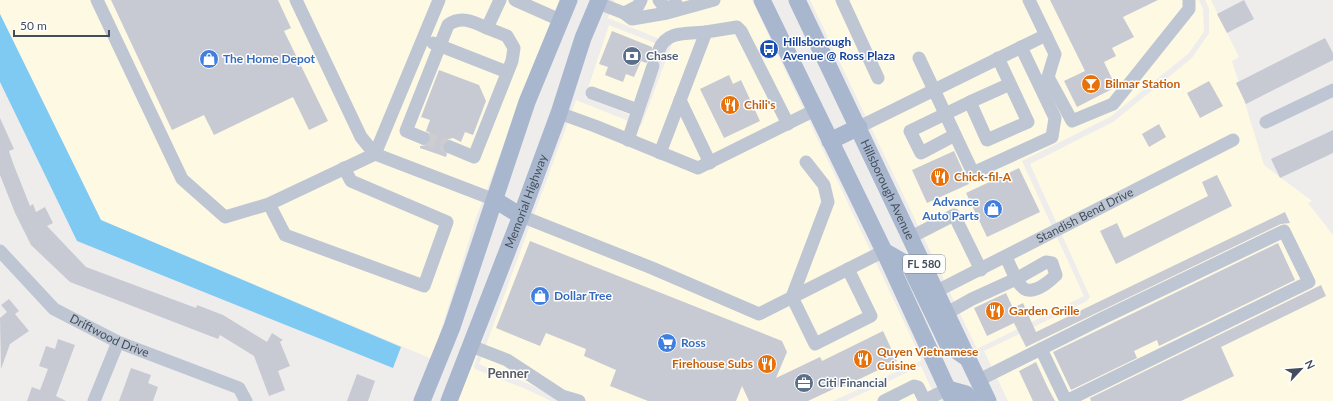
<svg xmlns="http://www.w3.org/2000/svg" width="1333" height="401" viewBox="0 0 1333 401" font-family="Lato,sans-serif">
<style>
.commercial{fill:#fdf9e3}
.water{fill:#7fcaf2}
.building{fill:#c8cad3}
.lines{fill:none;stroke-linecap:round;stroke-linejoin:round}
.minor-tunnel{stroke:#cdcccf;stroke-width:13;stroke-dasharray:13 6;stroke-linecap:butt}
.minor{stroke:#bec6d3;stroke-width:13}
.major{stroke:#a9b7ce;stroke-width:17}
.labels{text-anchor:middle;stroke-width:3;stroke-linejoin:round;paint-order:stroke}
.shield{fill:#fff;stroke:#7b828c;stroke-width:1}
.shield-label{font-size:11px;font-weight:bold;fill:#434d5b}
.transit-label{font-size:12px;font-weight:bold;fill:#164399;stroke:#fff;text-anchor:start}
.service-label{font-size:12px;font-weight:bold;fill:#4e5e75;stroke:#fff;text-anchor:start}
.shop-label{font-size:12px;font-weight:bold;fill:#366cbe;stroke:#fff;text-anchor:start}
.food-label{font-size:12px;font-weight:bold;fill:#c56008;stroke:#fff;text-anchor:start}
.street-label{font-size:12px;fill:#434d5b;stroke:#fff}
.neighbourhood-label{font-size:13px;font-weight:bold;fill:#595b62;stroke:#fff}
</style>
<rect width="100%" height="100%" fill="#efecec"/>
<path class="commercial" d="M 0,0 L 559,0 L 476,218 L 432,359 L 101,220 L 0,14 Z
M 614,0 L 752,0 L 922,360 L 833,401 L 564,401 L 529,384 L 479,364 L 576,100 L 641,126 L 672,44 L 608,18 Z
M 810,0 L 1199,0 L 1203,9 L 1204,32 L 1188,54 L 1110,117 L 1022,161 L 1084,296 L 977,349 Z
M 1205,0 L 1211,0 L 1239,57 L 1232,61 L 1264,165 L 1312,201 L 1308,203 L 1333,235 L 1333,401 L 1008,401 L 984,351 L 1087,301 L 1090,297 L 1030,164 L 1113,122 L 1192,58 L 1209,33 L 1209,8 Z
M 609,25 L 665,47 L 638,118 L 585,97 Z
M 498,296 L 474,366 L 475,369 L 526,389 L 551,401 L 457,401 Z
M 921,366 L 937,401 L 846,401 Z"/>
<path class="water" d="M 0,14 L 101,220 L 401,347 L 393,368 L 77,241 L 0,82 Z"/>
<path class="building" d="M 111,0 L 278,0 L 291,28 L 284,31 L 328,121 L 309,130 L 293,97 L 214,135 L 204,115 L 172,130 Z
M 1050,0 L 1158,0 L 1123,17 L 1134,37 L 1112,48 L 1116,56 L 1104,62 L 1116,87 L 1077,107 L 1064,81 L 1085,71 Z
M 1244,0 L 1254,19 L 1227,33 L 1217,14 Z
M 612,31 L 652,47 L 653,55 L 656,57 L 662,57 L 660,63 L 655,58 L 651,58 L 646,63 L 641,61 L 634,77 L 626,74 L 623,82 L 605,75 L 608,67 L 599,64 Z
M 1325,38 L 1333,53 L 1333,60 L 1246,104 L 1236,83 Z
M 439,70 L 479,85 L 486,101 L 473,135 L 465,132 L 461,142 L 453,138 L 445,140 L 443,144 L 442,148 L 447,154 L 446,157 L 420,148 L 420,146 L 428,145 L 430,141 L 430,133 L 426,131 L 430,120 L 421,117 Z
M 729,75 L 733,84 L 741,80 L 760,121 L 724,138 L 700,89 Z
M 1209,81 L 1223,106 L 1200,118 L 1187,93 Z
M 0,118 L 14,149 L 9,151 L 13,163 L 30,206 L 33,204 L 36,212 L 45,207 L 53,223 L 47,226 L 86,267 L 196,308 L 197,305 L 223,315 L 267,342 L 272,333 L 283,340 L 280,342 L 290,366 L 278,371 L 285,390 L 269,396 L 254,356 L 220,335 L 218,339 L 70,282 L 31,245 L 15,213 L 0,175 Z
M 1159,124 L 1166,137 L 1149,147 L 1142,134 Z
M 1333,130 L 1333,153 L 1280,178 L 1271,159 Z
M 954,151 L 969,184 L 927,203 L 912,170 Z
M 1019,168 L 1040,212 L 987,237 L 966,193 Z
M 1217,175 L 1232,206 L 1116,264 L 1100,231 L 1117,223 L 1124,238 L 1208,196 L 1202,182 Z
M 1285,212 L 1290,223 L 1281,224 L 1026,347 L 1014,323 L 987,336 L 974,308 L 1006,293 L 1013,308 L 1023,303 L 1036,332 Z
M 530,241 L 782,341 L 787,352 L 776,378 L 820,357 L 822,361 L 883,331 L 897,361 L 843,387 L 842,385 L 808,401 L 749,401 L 742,386 L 736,401 L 648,401 L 610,386 L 616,370 L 584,356 L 586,349 L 546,333 L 540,346 L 496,328 Z
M 1278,243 L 1295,280 L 1159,346 L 1157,340 L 1134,351 L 1137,358 L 1071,390 L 1053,352 Z
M 1321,285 L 1326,296 L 1221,347 L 1234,376 L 1181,401 L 1091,401 L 1090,398 Z
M 9,299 L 19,311 L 15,314 L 29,331 L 10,344 L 1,369 L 0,318 L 7,312 L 1,305 Z
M 58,339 L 75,345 L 56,396 L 66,401 L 27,401 L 32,387 L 40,390 L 48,369 L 39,366 L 46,346 L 55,349 Z
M 1036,362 L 1048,388 L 1055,401 L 1033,401 L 1019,371 Z
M 131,368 L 151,375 L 148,383 L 158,387 L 153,401 L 119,401 Z
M 357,374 L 375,381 L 368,401 L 347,401 Z"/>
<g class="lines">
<path class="minor-tunnel" d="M 423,138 L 450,147"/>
<g class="minor">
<path d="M 97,0 L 182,179 L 225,217 L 269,204 L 375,154 L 361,137 L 296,0"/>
<path d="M 439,0 L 375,154 L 495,200"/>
<path d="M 515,0 L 560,20"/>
<path d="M 659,0 L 665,8 L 677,5"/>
<path d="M 842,0 L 878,78"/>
<path d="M 1029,0 L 1055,54 L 1048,77 L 1072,121 L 1113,104 L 1189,9 L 1189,0"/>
<path d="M 598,3 L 624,13 L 632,19 L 667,13 L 714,0"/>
<path d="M 624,13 L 638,6 L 641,0"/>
<path d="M 433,43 L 507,72"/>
<path d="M 659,50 C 666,30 688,34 706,32"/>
<path d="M 919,58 L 973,173 L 1052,137 L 1055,118 L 1021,47"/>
<path d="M 998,58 L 1028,122 L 987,140 L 970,102 L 1010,84"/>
<path d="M 592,93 L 638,110"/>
<path d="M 680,100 L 710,163"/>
<path d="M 559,113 L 595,126 L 698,168 L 815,110"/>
<path d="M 1266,122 L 1333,90"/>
<path d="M 859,127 L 1046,35"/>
<path d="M 955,135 L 921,153 L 910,131 L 970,102"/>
<path d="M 423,138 L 406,131 L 448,25 C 461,15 474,22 487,28"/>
<path d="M 628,140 L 653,66"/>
<path d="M 450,147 L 474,157 L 512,61 L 514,48 L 507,36 L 487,28 L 500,0"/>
<path d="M 660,153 L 706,32 L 737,27 L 741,31 L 788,124"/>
<path d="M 806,162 L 824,185 L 828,202 L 792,297 L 815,344 L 871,316 L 848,269"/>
<path d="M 269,204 L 285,235 L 424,286 L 447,222 L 351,181 L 344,168"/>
<path d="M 521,216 L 652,268 L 759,314 L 884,251"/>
<path d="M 911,237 L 954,215 L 981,270"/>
<path id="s1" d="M 0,251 L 54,309 L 118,342 L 239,388 L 246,401"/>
<path d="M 1046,262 L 1052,263 L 1056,275 C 1050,281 1037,292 1027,290 C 1022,289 1019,283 1016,279 Z"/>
<path id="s2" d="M 937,291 L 1233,140"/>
<path d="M 947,313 L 972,299 L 1016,279 L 1006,257"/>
<path d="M 471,346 L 507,360 L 562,396 L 579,401"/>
<path d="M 1041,349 L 1066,401"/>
<path d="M 979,380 L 1105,317 L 1284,231 L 1309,282 L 1066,401"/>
<path d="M 925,400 L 948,389"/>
<path d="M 94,401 L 118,342"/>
<path d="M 884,401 L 914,386 L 918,387 L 925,401"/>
</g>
<g class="major">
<path d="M 762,0 L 884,251 L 953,401"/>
<path id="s3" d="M 797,0 L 988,401"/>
<path d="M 830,141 L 859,127"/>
<path d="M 495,200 L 521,216"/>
<path d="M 884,251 L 910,266 L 948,345 L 967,358"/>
<path d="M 948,389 L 966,394 L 970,401"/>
<path d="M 422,401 L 452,327 L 527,102 L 569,0"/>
<path id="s4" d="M 449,401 L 521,216 L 559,113 L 583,38 L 599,0"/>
</g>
</g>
<defs>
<g id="bus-disc" transform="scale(1)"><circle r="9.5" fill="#1a4fb4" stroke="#fff"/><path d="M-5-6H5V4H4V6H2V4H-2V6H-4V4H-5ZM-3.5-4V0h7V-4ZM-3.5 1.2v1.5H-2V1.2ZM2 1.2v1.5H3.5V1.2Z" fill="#fff"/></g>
<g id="bank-disc" transform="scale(1)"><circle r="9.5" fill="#5c6f8a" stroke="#fff"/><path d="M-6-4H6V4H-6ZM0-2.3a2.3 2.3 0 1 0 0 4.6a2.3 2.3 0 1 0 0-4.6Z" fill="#fff"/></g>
<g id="shop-disc" transform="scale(1)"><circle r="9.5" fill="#3f7fe0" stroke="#fff"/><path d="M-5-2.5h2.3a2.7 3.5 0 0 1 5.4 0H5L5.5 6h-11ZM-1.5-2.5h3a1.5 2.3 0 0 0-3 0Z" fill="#fff"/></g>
<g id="bar-disc" transform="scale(1)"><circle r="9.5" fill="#e8710a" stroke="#fff"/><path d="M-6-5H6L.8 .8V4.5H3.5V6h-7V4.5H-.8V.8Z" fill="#fff"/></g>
<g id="restaurant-disc" transform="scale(1)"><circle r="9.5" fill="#e8710a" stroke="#fff"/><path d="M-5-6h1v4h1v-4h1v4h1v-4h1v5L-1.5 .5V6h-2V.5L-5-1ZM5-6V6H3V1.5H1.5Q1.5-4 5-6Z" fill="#fff"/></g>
<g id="supermarket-disc" transform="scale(1)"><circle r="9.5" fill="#3f7fe0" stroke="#fff"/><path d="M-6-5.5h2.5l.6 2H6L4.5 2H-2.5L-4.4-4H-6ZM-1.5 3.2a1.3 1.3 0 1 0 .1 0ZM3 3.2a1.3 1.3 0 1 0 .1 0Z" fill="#fff"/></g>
<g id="office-disc" transform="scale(1)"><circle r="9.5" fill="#5c6f8a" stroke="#fff"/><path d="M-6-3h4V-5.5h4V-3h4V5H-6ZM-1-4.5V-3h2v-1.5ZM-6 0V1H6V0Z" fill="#fff"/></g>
</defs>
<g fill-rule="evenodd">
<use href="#bus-disc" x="769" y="49"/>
<use href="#bank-disc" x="632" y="56"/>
<use href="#shop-disc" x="209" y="59"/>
<use href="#bar-disc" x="1091" y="84"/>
<use href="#restaurant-disc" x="730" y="105"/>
<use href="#restaurant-disc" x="940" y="177"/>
<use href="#shop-disc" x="993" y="209"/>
<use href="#shop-disc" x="540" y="296"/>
<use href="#restaurant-disc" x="995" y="311"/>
<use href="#supermarket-disc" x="667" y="343"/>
<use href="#restaurant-disc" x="863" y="359"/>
<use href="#restaurant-disc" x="767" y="364"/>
<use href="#office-disc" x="804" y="383"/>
</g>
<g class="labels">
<rect class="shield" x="903" y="255" width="42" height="18" rx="3"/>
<g class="shield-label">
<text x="924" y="268">FL 580</text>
</g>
<g class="transit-label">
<text x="783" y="46">Hillsborough<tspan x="783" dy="14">Avenue @ Ross Plaza</tspan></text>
</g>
<g class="service-label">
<text x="646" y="60">Chase</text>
<text x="818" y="387">Citi Financial</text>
</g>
<g class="shop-label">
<text x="223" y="63">The Home Depot</text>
<text x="979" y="206" text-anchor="end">Advance<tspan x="979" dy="14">Auto Parts</tspan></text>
<text x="554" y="300">Dollar Tree</text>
<text x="681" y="347">Ross</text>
</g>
<g class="food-label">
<text x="1105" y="88">Bilmar Station</text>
<text x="744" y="109">Chili's</text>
<text x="954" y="181">Chick-fil-A</text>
<text x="1009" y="315">Garden Grille</text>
<text x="877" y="356">Quyen Vietnamese<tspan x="877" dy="14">Cuisine</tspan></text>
<text x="753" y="368" text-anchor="end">Firehouse Subs</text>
</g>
<g class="street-label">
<text dy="4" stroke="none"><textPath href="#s3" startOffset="210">Hillsborough Avenue</textPath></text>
<text dy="4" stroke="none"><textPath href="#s4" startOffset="214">Memorial Highway</textPath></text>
<text dy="4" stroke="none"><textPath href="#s2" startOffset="166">Standish Bend Drive</textPath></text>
<text dy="4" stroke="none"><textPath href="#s1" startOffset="141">Driftwood Drive</textPath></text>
</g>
<g class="neighbourhood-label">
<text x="508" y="378">Penner</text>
</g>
</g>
<g transform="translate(1301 369) rotate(64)" stroke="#ffffff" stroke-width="3" paint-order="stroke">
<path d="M0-3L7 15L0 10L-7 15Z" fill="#434d5b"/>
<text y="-6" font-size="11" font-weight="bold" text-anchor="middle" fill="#434d5b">N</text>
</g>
<path d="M14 30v6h95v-6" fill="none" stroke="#434d5b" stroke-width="2"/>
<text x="20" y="30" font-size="12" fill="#434d5b" stroke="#ffffff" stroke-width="3" paint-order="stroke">50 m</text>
</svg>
